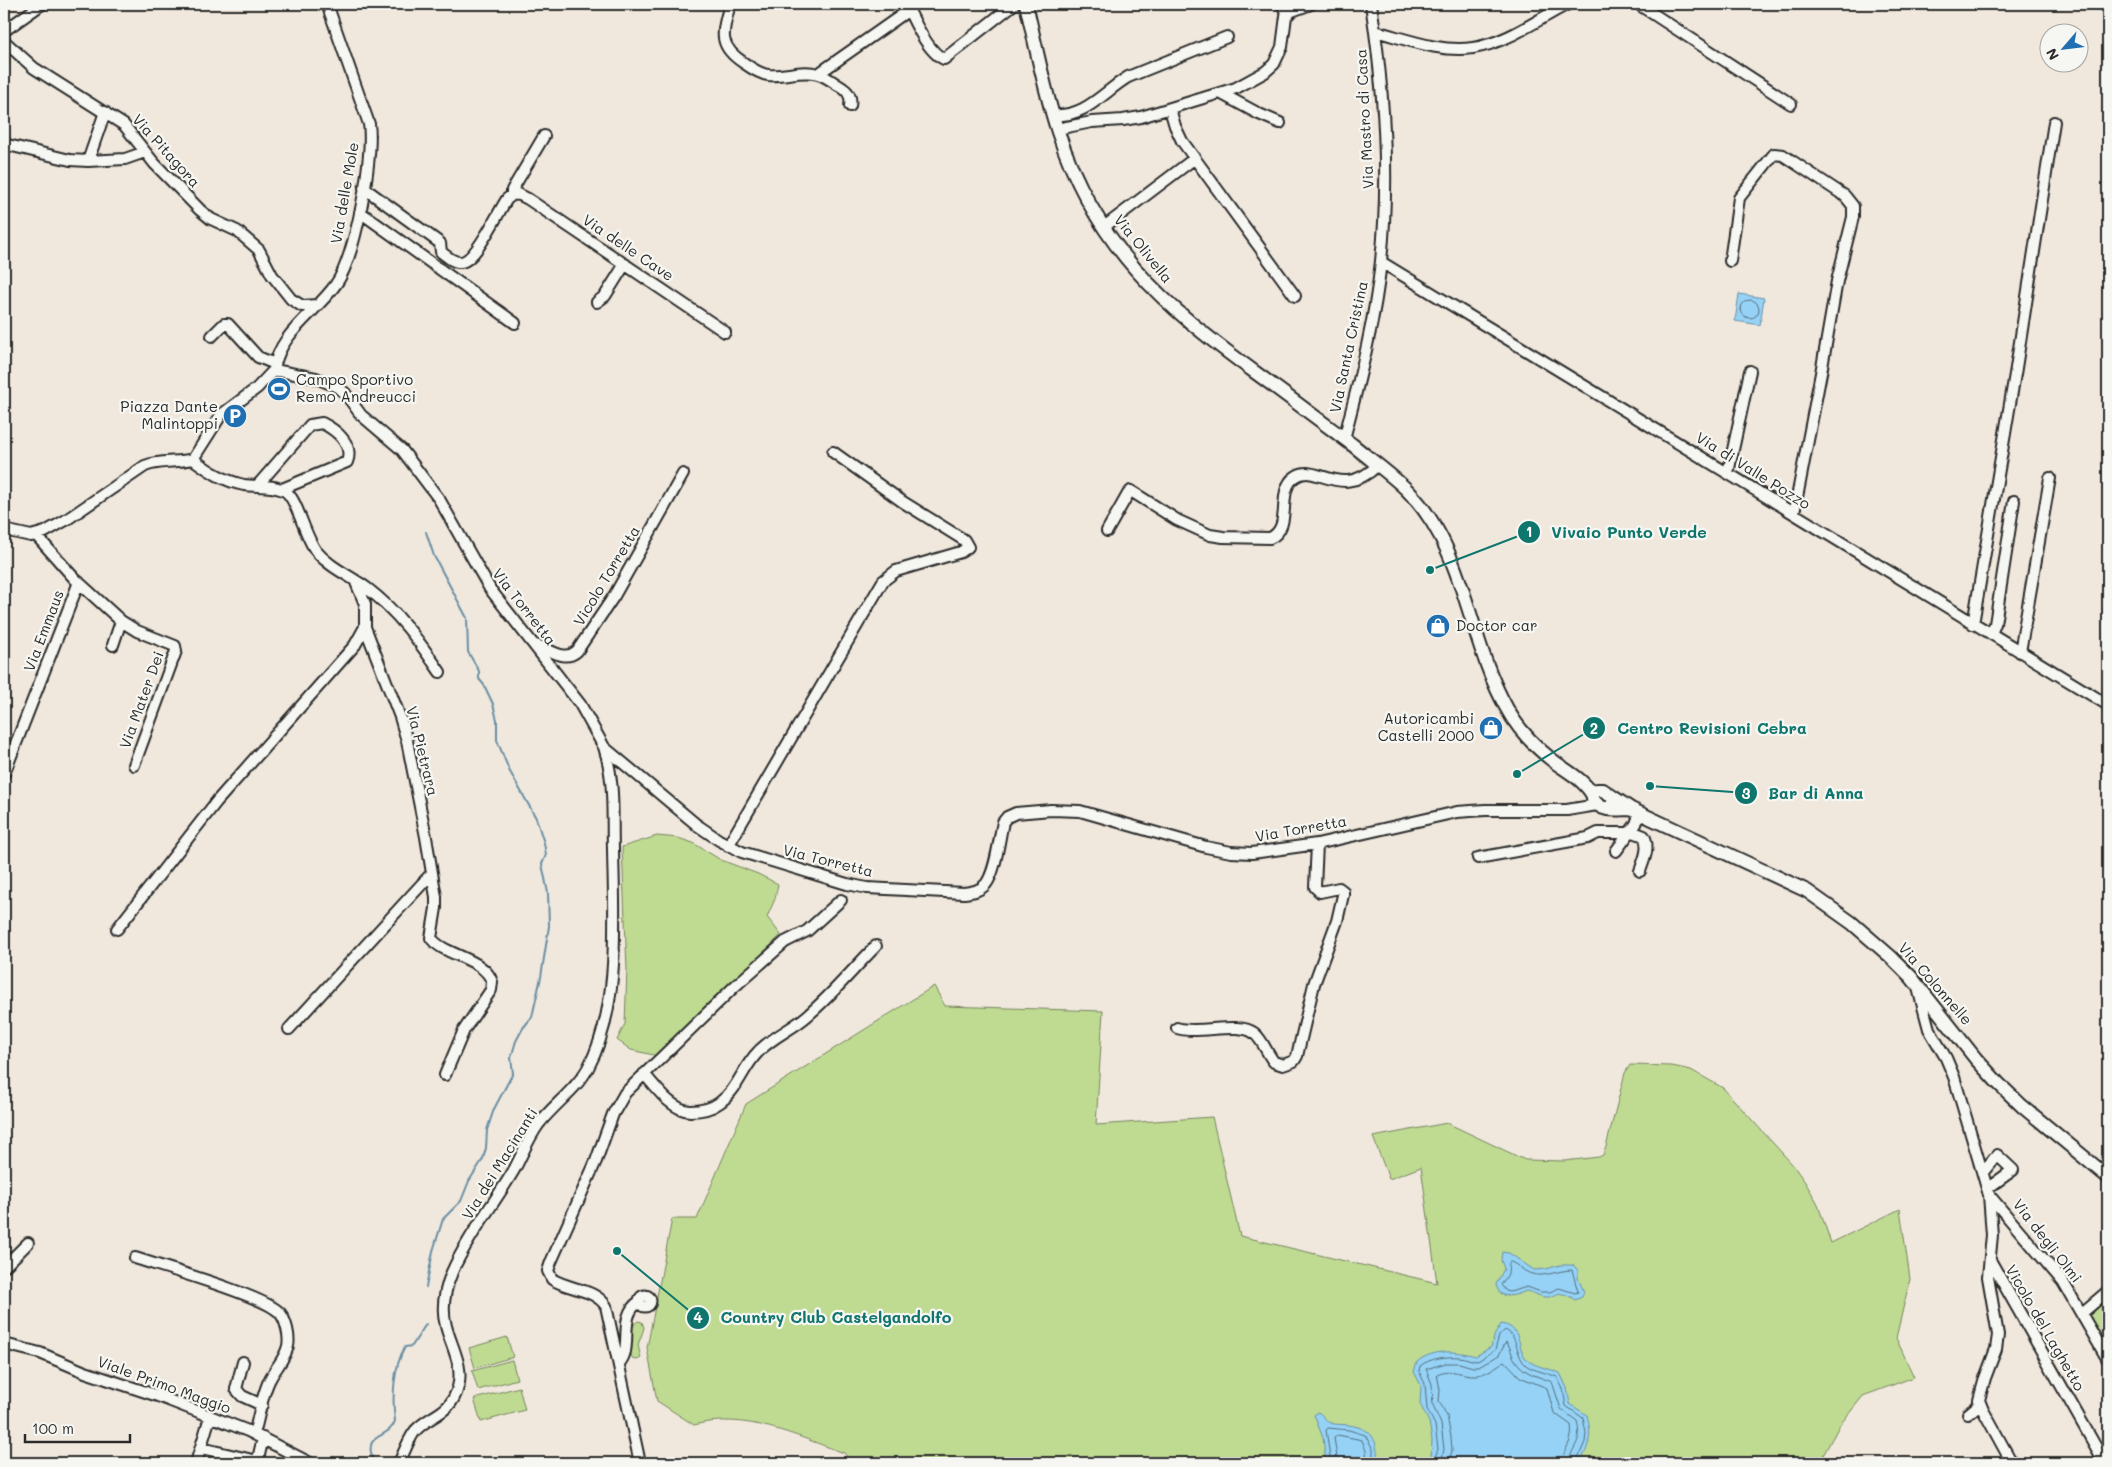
<svg xmlns="http://www.w3.org/2000/svg" width="2112" height="1467" viewBox="0 0 2112 1467" font-family="Mali,sans-serif">
<style>
.green{fill:#bfdb92;stroke:#75835e}
.water{fill:#95d2f6;stroke:#6b8fa5}
.lines{fill:none;stroke-linecap:round;stroke-linejoin:round}
.shore{stroke:#556e7c;stroke-width:1}
.stream{stroke:#6b8fa5;stroke-width:2}
.minor-casing{stroke:#2b2b2b;stroke-width:14}
.major-casing{stroke:#2b2b2b;stroke-width:16}
.minor{stroke:#f6f6f2;stroke-width:10}
.major{stroke:#f6f6f2;stroke-width:12}
.labels{text-anchor:middle;stroke-width:4.5;stroke-linejoin:round;paint-order:stroke}
.street-label{font-size:15px;fill:#2b2b2b;stroke:#f6f6f2}
.poi-label{font-size:15px;fill:#2b2b2b;stroke:#f6f6f2;text-anchor:start}
.leader{fill:none;stroke:#0f766e;stroke-width:2}
.callout-dot{fill:#0f766e;stroke:#f6f6f2;stroke-width:2}
.mark-label{font-size:15px;text-anchor:middle;font-weight:bold;fill:#fff}
.callout-label{font-size:16px;text-anchor:middle;font-weight:bold;fill:#0f766e;stroke:#f6f6f2;stroke-width:4.5;stroke-linejoin:round;paint-order:stroke}
</style>
<rect width="100%" height="100%" fill="#f0e8dd"/>
<filter id="ink" filterUnits="userSpaceOnUse"><feTurbulence type="fractalNoise" baseFrequency=".02" numOctaves="2"/><feDisplacementMap in="SourceGraphic" scale="10" xChannelSelector="R" yChannelSelector="G"/><feConvolveMatrix kernelMatrix="1 2 1 2 8 2 1 2 1" color-interpolation-filters="sRGB"/></filter>
<g filter="url(#ink)">
<path class="green" d="M 269,382 L 290,384 L 288,397 L 268,394 Z
M 657,836 L 678,838 L 693,843 L 721,860 L 758,874 L 778,884 L 775,899 L 767,917 L 781,935 L 658,1056 L 631,1050 L 617,1040 L 625,1024 L 627,969 L 622,847 Z
M 934,986 L 945,1006 L 1103,1011 L 1096,1125 L 1212,1117 L 1240,1236 L 1437,1283 L 1421,1167 L 1389,1179 L 1373,1137 L 1447,1123 L 1525,1160 L 1564,1161 L 1599,1157 L 1603,1155 L 1606,1147 L 1625,1073 L 1630,1065 L 1672,1066 L 1691,1070 L 1723,1088 L 1792,1164 L 1805,1182 L 1817,1202 L 1831,1243 L 1900,1209 L 1910,1279 L 1896,1338 L 1914,1377 L 1863,1396 L 1839,1426 L 1819,1463 L 853,1463 L 844,1453 C 796,1436 745,1411 694,1425 L 657,1401 L 647,1348 L 672,1219 L 697,1219 L 746,1104 Z
M 2108,1299 L 2108,1353 L 2088,1317 Z
M 638,1321 L 642,1322 L 644,1328 L 638,1345 L 641,1358 L 637,1360 L 633,1359 C 628,1351 629,1325 638,1321 Z
M 507,1337 L 513,1357 L 475,1368 L 469,1348 Z
M 512,1360 L 517,1379 L 478,1390 L 472,1371 Z
M 519,1387 L 525,1410 L 481,1422 L 474,1399 Z"/>
<path class="water" d="M 1739,294 L 1764,298 L 1760,325 L 1735,321 Z
M 1502,1252 L 1509,1253 L 1534,1270 L 1546,1269 L 1560,1265 L 1573,1265 L 1578,1270 L 1578,1278 L 1584,1292 L 1582,1297 L 1575,1300 L 1569,1296 L 1559,1293 C 1544,1302 1540,1294 1526,1291 C 1515,1296 1499,1301 1496,1284 L 1504,1269 L 1501,1260 Z
M 1501,1324 C 1526,1328 1514,1351 1530,1362 C 1538,1367 1551,1369 1560,1373 L 1567,1388 L 1570,1404 L 1587,1415 C 1592,1434 1590,1447 1579,1463 L 1427,1463 L 1431,1458 L 1432,1440 L 1429,1422 L 1420,1404 L 1421,1385 L 1414,1372 L 1417,1362 C 1433,1348 1457,1351 1476,1356 L 1491,1347 L 1495,1334 Z
M 1318,1412 C 1323,1415 1325,1420 1330,1423 C 1336,1425 1343,1424 1349,1425 C 1374,1429 1377,1440 1378,1463 L 1326,1463 L 1323,1438 L 1314,1415 Z"/>
<g class="lines">
<path class="shore" d="M1741 309a9 9 0 1 1 18 0a9 9 0 1 1-18 0Z
M 1511,1262 C 1518,1265 1524,1272 1532,1274 C 1543,1278 1559,1270 1572,1270 L 1578,1292 L 1575,1293 L 1559,1288 L 1550,1292 L 1541,1292 L 1527,1287 L 1510,1292 L 1506,1291 L 1501,1285 L 1508,1274 L 1509,1263 Z
M 1331,1463 L 1326,1430 L 1328,1428 L 1349,1430 L 1365,1435 L 1373,1449 L 1373,1463
M 1338,1463 L 1334,1438 L 1338,1435 L 1362,1440 L 1366,1451 L 1367,1463
M 1433,1463 L 1438,1449 L 1435,1425 L 1427,1409 L 1425,1384 L 1419,1371 L 1420,1366 C 1430,1358 1447,1356 1459,1357 C 1465,1357 1471,1361 1478,1361 L 1495,1350 L 1499,1336 L 1505,1330 C 1519,1335 1515,1357 1527,1366 C 1535,1371 1548,1373 1557,1377 L 1563,1389 L 1566,1406 L 1583,1418 L 1586,1433 L 1585,1442 L 1576,1463
M 1441,1463 L 1444,1449 L 1441,1424 L 1433,1406 L 1432,1384 L 1426,1369 L 1446,1363 L 1459,1363 L 1473,1367 L 1479,1367 L 1499,1355 L 1506,1342 C 1511,1347 1511,1354 1515,1360 C 1524,1374 1538,1376 1552,1382 L 1561,1409 L 1577,1421 C 1583,1446 1571,1445 1569,1463
M 1449,1463 L 1452,1450 L 1451,1437 L 1447,1416 L 1439,1401 L 1440,1390 L 1437,1374 C 1451,1367 1462,1376 1476,1375 C 1486,1375 1496,1366 1505,1361 L 1520,1377 L 1547,1388 L 1554,1413 L 1571,1425 C 1574,1443 1563,1448 1562,1463"/>
<path class="stream" d="M 426,532 L 434,556 L 467,618 L 468,652 L 479,671 L 479,679 L 484,685 L 493,704 L 497,720 L 497,740 L 509,770 L 536,818 L 544,843 L 546,855 L 542,864 L 548,893 L 549,926 L 541,977 L 532,1017 L 523,1028 L 516,1041 L 511,1058 L 513,1073 L 494,1109 L 487,1130 L 486,1148 L 483,1159 L 469,1181 L 461,1201 L 443,1219 L 433,1251 L 426,1287
M 374,1463 C 361,1430 389,1441 395,1421 C 392,1398 393,1368 405,1347 L 412,1346 L 426,1324"/>
<g class="minor-casing">
<path id="minor" d="M 730,4 C 723,31 716,45 744,63 C 751,68 760,74 768,75 C 784,77 802,69 818,74 C 825,76 832,81 838,85 C 847,90 852,95 850,106
M 906,4 C 913,19 928,53 944,59 L 1014,4
M 1282,4 L 1287,14
M 1638,4 L 1791,104
M 4,31 L 42,4
M 1375,31 C 1406,39 1441,53 1473,48 C 1507,43 1538,19 1568,4
M 4,41 L 34,68 L 124,125 L 154,163 L 200,210 L 211,219 L 237,231 L 259,250 L 272,275 L 291,299 L 302,306 L 317,305
M 818,74 L 909,10
M 1222,94 L 1259,114 L 1280,123
M 1170,109 L 1175,126 L 1182,141 L 1295,296
M 105,112 L 88,161 L 125,159 L 145,152
M 1053,115 C 1085,118 1103,92 1128,77 L 1227,37
M 1057,129 L 1092,122 L 1123,120 L 1141,117 L 1236,88 L 1265,72 L 1274,64 L 1282,47 L 1286,16 L 1292,11 L 1311,4
M 4,144 L 70,160 L 88,161
M 364,188 L 440,243 L 441,252 C 446,256 454,263 461,262 C 476,261 498,212 507,199 L 512,195 L 512,190 L 544,136
M 512,195 L 518,194 L 528,199 L 725,332
M 360,212 L 515,323
M 1104,227 L 1195,158
M 1730,261 L 1739,198 L 1774,154 L 1783,155 L 1845,196 L 1853,206 L 1853,217 L 1837,281 L 1821,373 L 1794,513
M 1381,262 L 2108,705
M 597,302 L 605,296 L 625,264
M 212,336 L 224,324 L 228,324 L 258,357 L 275,364
M 274,370 L 316,378 L 336,386 L 345,393 L 361,415 L 402,450 L 439,499 L 490,589 L 580,704 L 604,747 L 697,825 L 719,840 L 742,852 L 847,884 L 867,888 L 964,893 C 972,892 980,891 986,884 C 996,871 999,839 1003,822 L 1007,817 L 1016,813 L 1051,810 L 1080,811 L 1206,847 L 1231,852 L 1252,853 L 1317,844 L 1457,812 L 1485,810 L 1567,810 L 1597,805
M 274,370 C 279,333 316,313 336,284 C 355,258 374,156 369,124 L 327,4
M 1344,439 C 1359,381 1375,321 1381,261 C 1390,175 1384,89 1371,4
M 193,459 C 209,471 224,481 244,485 C 256,487 273,484 285,491 C 297,498 304,535 316,551 C 330,568 351,576 368,589 C 398,612 419,641 440,672
M 1728,473 L 1750,371
M 257,486 L 310,425 L 322,423 C 336,430 354,444 347,462 L 282,489
M 4,530 L 31,536 L 45,532 L 66,520 L 145,466 C 160,460 177,463 193,459 L 221,415 L 257,388 L 274,370
M 1107,531 L 1128,494 L 1131,491 L 1177,520 L 1210,535 L 1223,537 L 1270,538 C 1294,527 1275,491 1295,477 C 1317,461 1340,502 1378,465
M 36,535 L 74,578 L 121,621 L 137,631 L 175,646 L 176,651 L 134,765
M 355,580 L 365,604 L 365,627 L 400,717 L 407,741 L 426,837 L 436,897 L 436,908 L 431,938 C 444,956 485,958 492,982 L 491,990 L 464,1030 L 445,1075
M 1973,624 L 2016,368 L 2054,122
M 1991,634 L 1995,624 L 2014,501
M 113,645 L 121,621
M 535,645 C 549,648 564,663 577,651 L 614,596 L 683,474
M 2020,652 L 2050,478
M 4,774 L 79,582
M 1631,831 L 1644,836 C 1650,847 1644,860 1640,871
M 728,846 L 883,581 L 896,571 L 961,552 L 968,547 L 964,540 L 903,502 L 833,452
M 1616,851 L 1636,824 L 1640,813
M 1478,858 L 1588,838 L 1598,833 L 1629,833
M 117,929 L 217,801 L 355,645 L 365,627
M 1918,988 L 1929,1029 L 1946,1058 L 1954,1077 L 1989,1195 L 1992,1235 L 1988,1277 L 1998,1335 L 1996,1349 L 1985,1378 L 1979,1400 L 1983,1410 L 2012,1463
M 1177,1028 C 1197,1035 1239,1021 1254,1033 C 1263,1040 1267,1054 1274,1062 L 1283,1065 L 1294,1061 L 1297,1056 L 1314,984 L 1337,921 L 1343,895 L 1343,891 L 1339,888 L 1320,892 L 1315,887 L 1317,844
M 289,1029 L 432,873
M 644,1074 C 656,1087 671,1110 690,1111 C 700,1111 711,1109 719,1103 C 737,1091 743,1067 758,1052 C 772,1037 791,1030 807,1016 C 832,995 853,969 876,946
M 1983,1172 L 1997,1155 L 2013,1170 L 1988,1188
M 1989,1195 L 2063,1282 L 2108,1360
M 135,1258 C 162,1267 265,1296 280,1313 C 286,1320 290,1337 288,1346 C 285,1359 276,1367 270,1379 C 262,1394 259,1417 254,1434
M 1990,1260 L 2105,1463
M 4,1267 L 28,1243
M639.5 1301a5.5 5.5 0 1 1 11 0a5.5 5.5 0 1 1-11 0Z
M 2082,1313 L 2108,1291
M 4,1344 L 40,1353 L 85,1372 L 158,1396 L 248,1431 L 310,1463
M 243,1362 L 236,1389 L 242,1396 L 262,1405
M 619,1363 C 634,1348 617,1316 639,1302
M 1968,1414 L 1980,1404
M 201,1448 L 257,1461
M 196,1463 L 210,1417
M 257,1463 L 263,1438
M 399,1463 C 404,1453 408,1440 415,1431 C 430,1414 451,1415 458,1387 C 464,1366 451,1346 446,1326 C 441,1308 445,1289 452,1272 C 468,1236 494,1204 514,1170 C 522,1155 528,1139 538,1125 C 553,1105 576,1090 588,1068 C 621,1007 614,917 613,849 C 612,815 615,780 604,747
M 640,1463 L 606,1306 C 594,1288 569,1290 552,1279 L 548,1271 L 551,1262 L 596,1161 L 613,1114 L 625,1093 L 734,987 L 785,942 L 807,931 L 841,900"/>
</g>
<g class="major-casing">
<path id="major" d="M 1026,4 C 1036,46 1044,90 1058,132 C 1096,246 1162,305 1256,373 C 1289,397 1322,422 1354,446 C 1372,461 1392,475 1408,491 C 1466,550 1467,637 1506,707 C 1517,728 1533,745 1552,760 C 1566,771 1584,779 1593,796
M 1613,797 L 1631,809 L 1807,891 L 1852,923 L 1891,957 L 1911,977 L 1976,1059 L 1998,1083 L 2022,1106 L 2108,1177
M 1607,809 L 1614,804 L 1613,797 L 1603,790 L 1597,790 L 1593,794 L 1593,799 C 1601,813 1617,809 1631,809"/>
</g>
<use href="#minor" class="minor"/>
<use href="#major" class="major"/>
</g>
</g>
<defs>
<g id="stadium-disc" transform="scale(1.25)"><circle r="9.5" fill="#1f6fb2" stroke="#f6f6f2"/><path d="M0-5a6.5 5 0 1 0 0 10a6.5 5 0 1 0 0-10ZM-3.5-1.8h7v3.6h-7Z" fill="#fff"/></g>
<g id="parking-disc" transform="scale(1.25)"><circle r="9.5" fill="#1f6fb2" stroke="#f6f6f2"/><path d="M-3.5-5.5H1a3.5 3.5 0 0 1 0 7H-1V5.5H-3.5ZM-1-3.4V-.6H.8a1.4 1.4 0 0 0 0-2.8Z" fill="#fff"/></g>
<g id="shop-disc" transform="scale(1.25)"><circle r="9.5" fill="#1f6fb2" stroke="#f6f6f2"/><path d="M-5-2.5h2.3a2.7 3.5 0 0 1 5.4 0H5L5.5 6h-11ZM-1.5-2.5h3a1.5 2.3 0 0 0-3 0Z" fill="#fff"/></g>
</defs>
<g fill-rule="evenodd">
<use href="#stadium-disc" x="279" y="389"/>
<use href="#parking-disc" x="235" y="416"/>
<use href="#shop-disc" x="1438" y="626"/>
<use href="#shop-disc" x="1491" y="728"/>
</g>
<g class="labels">
<g class="street-label">
<text transform="translate(1365 119) rotate(-93)" y="5">Via Mastro di Casa</text>
<text transform="translate(166 151) rotate(48)" y="5">Via Pitagora</text>
<text transform="translate(345 193) rotate(-80)" y="5">Via delle Mole</text>
<text transform="translate(628 248) rotate(34)" y="5">Via delle Cave</text>
<text transform="translate(1143 249) rotate(51)" y="5">Via Olivella</text>
<text transform="translate(1349 347) rotate(-78)" y="5">Via Santa Cristina</text>
<text transform="translate(1753 471) rotate(32)" y="5">Via di Valle Pozzo</text>
<text transform="translate(607 576) rotate(-59)" y="5">Vicolo Torretta</text>
<text transform="translate(524 607) rotate(52)" y="5">Via Torretta</text>
<text transform="translate(44 631) rotate(-69)" y="5">Via Emmaus</text>
<text transform="translate(142 700) rotate(-70)" y="5">Via Mater Dei</text>
<text transform="translate(422 751) rotate(76)" y="5">Via Pietrara</text>
<text transform="translate(1301 829) rotate(-10)" y="5">Via Torretta</text>
<text transform="translate(828 861) rotate(14)" y="5">Via Torretta</text>
<text transform="translate(1935 984) rotate(49)" y="5">Via Colonnelle</text>
<text transform="translate(500 1164) rotate(-58)" y="5">Via dei Macinanti</text>
<text transform="translate(2047 1241) rotate(52)" y="5">Via degli Olmi</text>
<text transform="translate(2045 1328) rotate(60)" y="5">Vicolo del Laghetto</text>
<text transform="translate(164 1385) rotate(20)" y="5">Viale Primo Maggio</text>
</g>
<g class="poi-label">
<text x="296" y="385">Campo Sportivo<tspan x="296" dy="17">Remo Andreucci</tspan></text>
<text x="218" y="412" text-anchor="end">Piazza Dante<tspan x="218" dy="17">Malintoppi</tspan></text>
<text x="1456" y="631">Doctor car</text>
<text x="1474" y="724" text-anchor="end">Autoricambi<tspan x="1474" dy="17">Castelli 2000</tspan></text>
</g>
</g>
<path class="leader" d="M1430 570L1529 532M1517 774L1594 728M1650 786L1746 793M617 1251L698 1318"/>
<g class="callout-dot">
<circle cx="1430" cy="570" r="5"/>
<circle cx="1517" cy="774" r="5"/>
<circle cx="1650" cy="786" r="5"/>
<circle cx="617" cy="1251" r="5"/>
<circle cx="1529" cy="532" r="12"/>
<circle cx="1594" cy="728" r="12"/>
<circle cx="1746" cy="793" r="12"/>
<circle cx="698" cy="1318" r="12"/>
</g>
<g class="mark-label">
<text x="1529" y="537">1</text>
<text x="1594" y="734">2</text>
<text x="1746" y="799">3</text>
<text x="698" y="1323">4</text>
</g>
<g class="callout-label">
<text x="1629" y="538">Vivaio Punto Verde</text>
<text x="1712" y="734">Centro Revisioni Cebra</text>
<text x="1816" y="799">Bar di Anna</text>
<text x="836" y="1323">Country Club Castelgandolfo</text>
</g>
<rect width="2112" height="1467" fill="none" stroke="#f6f6f2" stroke-width="20"/>
<rect x="10" y="10" width="2092" height="1447" fill="none" stroke="#2b2b2b" stroke-width="2" filter="url(#ink)"/>
<g transform="translate(2064 48) rotate(242)"><circle r="24" fill="#f6f6f2" stroke="#a5a5a2"/>
<path d="M0-4L9 19L0 12L-9 19Z" fill="#1f6fb2"/>
<text y="-8" font-size="14" font-weight="bold" text-anchor="middle" fill="#2b2b2b">N</text>
</g>
<path d="M25 1434v8h105v-8" fill="none" stroke="#2b2b2b" stroke-width="2.5"/>
<text x="32" y="1434" font-size="15" fill="#2b2b2b" stroke="#f6f6f2" stroke-width="4" paint-order="stroke">100 m</text>
</svg>
